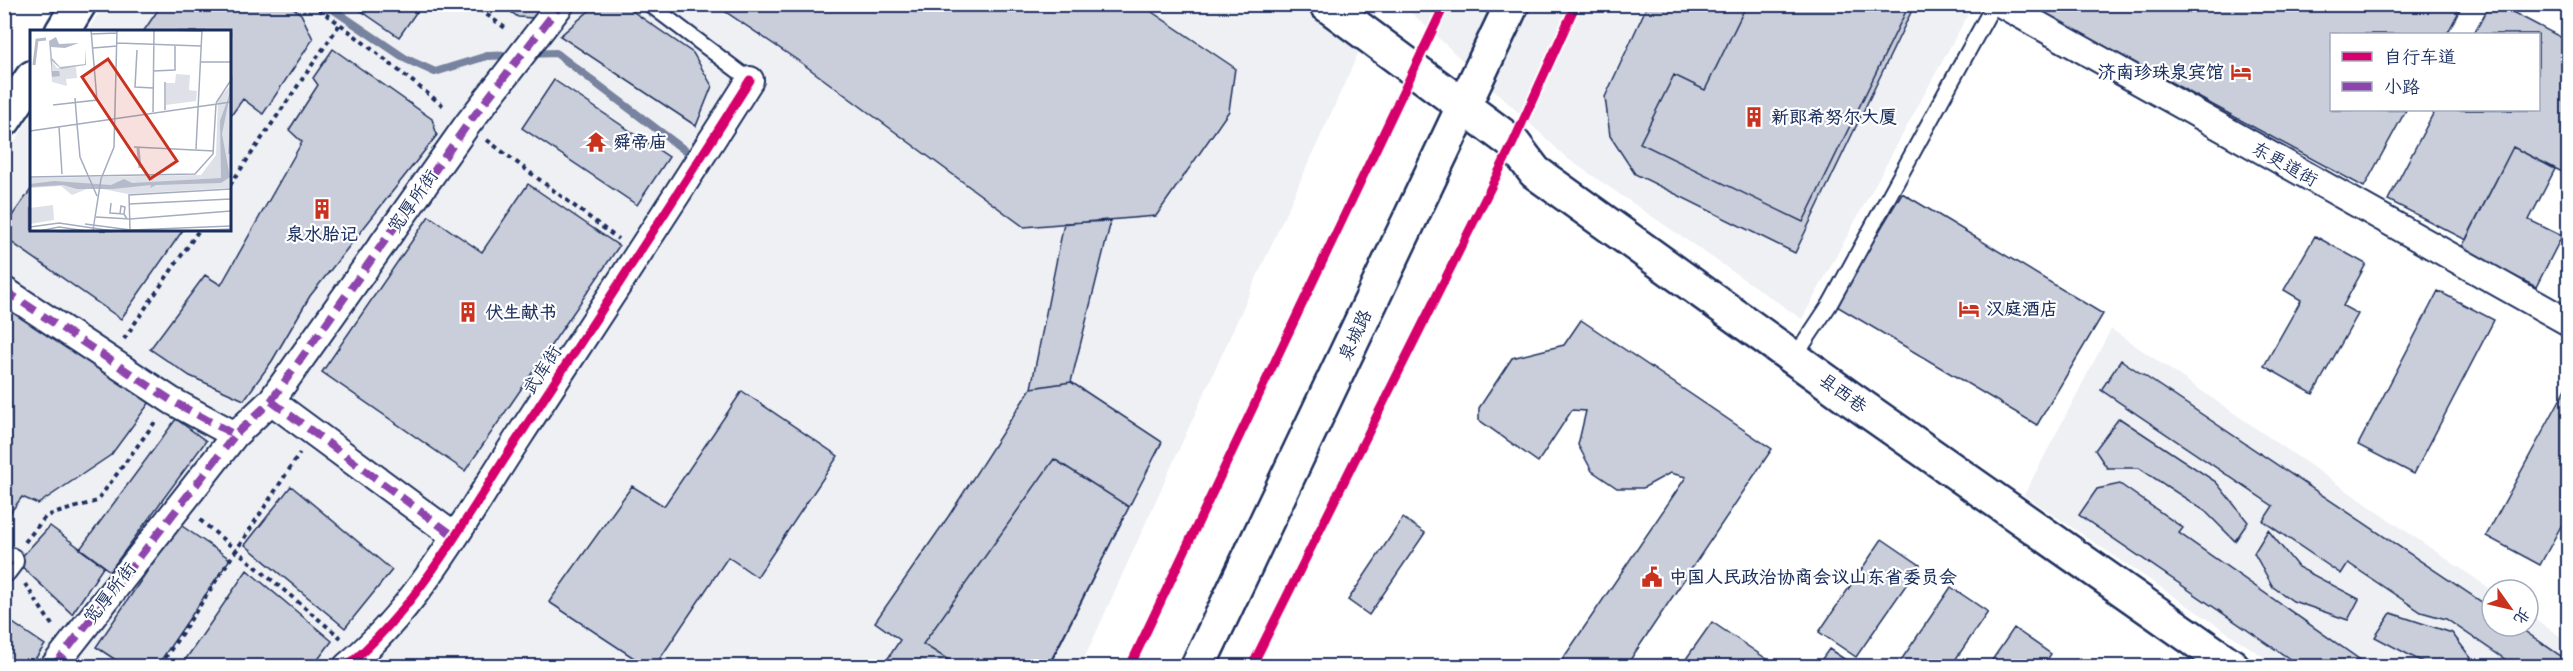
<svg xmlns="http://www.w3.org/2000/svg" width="2573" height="671" viewBox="0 0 2573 671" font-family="'Playpen Sans','LXGW WenKai TC',sans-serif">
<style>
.built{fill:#eff0f4}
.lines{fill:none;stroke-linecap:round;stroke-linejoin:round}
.stream{stroke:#77839f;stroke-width:8}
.building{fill:#caceda;stroke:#1b2f5e;stroke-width:1.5}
.lane-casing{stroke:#1b2f5e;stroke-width:18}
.street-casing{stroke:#1b2f5e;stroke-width:30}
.secondary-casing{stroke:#1b2f5e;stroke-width:38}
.path{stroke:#1b2f5e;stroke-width:4;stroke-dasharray:4.5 4.5;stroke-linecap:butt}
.lane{stroke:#fff;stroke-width:14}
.street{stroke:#fff;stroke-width:26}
.secondary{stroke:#fff;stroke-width:33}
.quiet{stroke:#8e44ad;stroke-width:8;stroke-dasharray:15 8;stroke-linecap:butt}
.cycleway-casing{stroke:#fff;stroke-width:13}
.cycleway{stroke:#d6006c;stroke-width:9}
.labels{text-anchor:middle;stroke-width:4.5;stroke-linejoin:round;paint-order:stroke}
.poi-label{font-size:18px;font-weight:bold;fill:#1b2f5e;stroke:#fff;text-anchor:start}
.street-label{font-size:18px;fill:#1b2f5e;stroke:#fff}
.inset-river{fill:none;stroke:#b5bbca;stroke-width:3}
.inset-road{fill:none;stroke:#a4acbf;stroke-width:1.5}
.view{fill:#c8321e;fill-opacity:0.15;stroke:#c8321e;stroke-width:3}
.inset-edge{fill:none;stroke:#1b2f5e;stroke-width:3}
</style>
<rect width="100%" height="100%" fill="#fff"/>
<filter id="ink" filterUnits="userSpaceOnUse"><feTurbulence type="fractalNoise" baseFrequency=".0167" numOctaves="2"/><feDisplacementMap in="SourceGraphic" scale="12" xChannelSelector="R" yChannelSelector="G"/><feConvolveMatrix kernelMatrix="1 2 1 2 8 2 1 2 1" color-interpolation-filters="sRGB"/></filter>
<g filter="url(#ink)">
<path class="built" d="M 104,5 L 1380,5 L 1081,666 L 5,666 L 4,158 L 31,116 L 32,230 L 230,230 L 230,32 L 87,31 Z
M 1403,5 L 1973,5 L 1802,319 L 1568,159 Z
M 2111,329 L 2492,590 L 2492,626 L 2528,626 L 2528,614 L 2568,642 L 2568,666 L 2277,666 L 2024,495 Z"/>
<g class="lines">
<path class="stream" d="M 325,4 L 406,59 L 435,72 L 487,56 L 516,55
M 528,54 L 556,53 L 687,152"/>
</g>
<path class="building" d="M 162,4 L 287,4 L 301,14 L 313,39 L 263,114 L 243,99 L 230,117 L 230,32 L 143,32 Z
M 351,4 L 422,4 L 399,37 Z
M 500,4 L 543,4 L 533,18 L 518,17 Z
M 597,4 L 622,4 L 693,53 L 712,86 L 696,126 L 560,36 Z
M 714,4 L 1140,4 L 1235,68 L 1229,111 L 1156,216 L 1024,227 L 803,64 Z
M 1648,4 L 1915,4 L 1795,253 L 1635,174 L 1610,136 L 1605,97 Z
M 1747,4 L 1903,4 L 1908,7 L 1803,222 L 1640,143 L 1674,75 L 1705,90 Z
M 2027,4 L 2463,4 L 2447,34 L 2332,34 L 2332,110 L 2406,110 L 2364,187 Z
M 2490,4 L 2497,4 L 2568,41 L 2568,175 L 2513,147 L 2466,240 L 2388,200 L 2435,110 L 2538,110 L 2538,34 L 2474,34 Z
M 333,49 L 432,119 L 437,135 L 310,296 L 272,361 L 244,400 L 190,376 L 150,349 L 205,275 L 221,285 L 302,142 L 289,130 L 318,85 L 313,78 Z
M 554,80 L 669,157 L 637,205 L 522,128 Z
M 2513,147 L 2555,169 L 2529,220 L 2562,236 L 2536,287 L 2461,249 Z
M 528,184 L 619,246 L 465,471 L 322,372 L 429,216 L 482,252 Z
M 32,188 L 32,230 L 183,230 L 121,319 L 4,237 L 4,227 Z
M 1902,193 L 2103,314 L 2037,425 L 1835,305 Z
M 1111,221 L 1071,382 L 1031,388 L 1064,223 Z
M 2315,236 L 2366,264 L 2343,306 L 2358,314 L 2313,394 L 2264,366 L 2301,300 L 2284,290 Z
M 2438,291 L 2494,320 L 2414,474 L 2358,445 Z
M 4,301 L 150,402 L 111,455 L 38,504 L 22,497 L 4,521 Z
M 1581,320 L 1772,449 L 1626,666 L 1558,666 L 1686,477 L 1670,473 L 1643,488 L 1617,488 L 1592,471 L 1578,445 L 1586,411 L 1572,410 L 1538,462 L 1479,420 L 1479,408 L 1512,358 L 1564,345 Z
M 2121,360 L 2492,609 L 2492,626 L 2517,626 L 2568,661 L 2568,666 L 2515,666 L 2446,619 L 2421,612 L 2348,563 L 2341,574 L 2263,521 L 2273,506 L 2101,390 Z
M 1071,382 L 1162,442 L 1048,666 L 883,666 L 900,640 L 875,622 L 948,517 L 1031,388 Z
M 2568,385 L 2568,513 L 2540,565 L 2486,536 Z
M 742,391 L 838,456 L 757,577 L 728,557 L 655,666 L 646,666 L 549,602 L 632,486 L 664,506 Z
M 2119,418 L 2216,482 L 2248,522 L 2235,541 L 2205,511 L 2139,468 L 2107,468 L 2095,450 Z
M 176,419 L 206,441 L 110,571 L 80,549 Z
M 1054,459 L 1129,507 L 1049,666 L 958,666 L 923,644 Z
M 2120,484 L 2183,528 L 2179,533 L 2369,666 L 2300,666 L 2079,515 L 2097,489 Z
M 291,486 L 392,570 L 345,628 L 245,545 Z
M 1403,518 L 1425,533 L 1369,615 L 1348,600 Z
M 179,524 L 230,559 L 157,666 L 125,666 L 96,647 Z
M 50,526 L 104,566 L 72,614 L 17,562 Z
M 2268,530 L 2298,567 L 2359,599 L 2348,620 L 2293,601 L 2273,587 L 2254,553 Z
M 1882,539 L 1920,565 L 1856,657 L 1819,632 Z
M 247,570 L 332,641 L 313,666 L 181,666 Z
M 1951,587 L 1988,612 L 1951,666 L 1897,666 Z
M 2391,613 L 2452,633 L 2477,666 L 2430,666 L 2375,637 Z
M 4,617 L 45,645 L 30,666 L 4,666 Z
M 1712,622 L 1777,666 L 1681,666 Z
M 2014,628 L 2051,654 L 2043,666 L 1988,666 Z
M 1829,649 L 1855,666 L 1817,666 Z"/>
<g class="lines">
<g class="lane-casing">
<path id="lane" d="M 649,4 L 750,80
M 1794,358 L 1830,304 L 1994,4"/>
</g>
<g class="street-casing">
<path id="street" d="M 2001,4 L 2568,322
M 4,290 L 172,401 L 235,435 L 271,401 L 467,125 L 561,4
M 271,401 L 454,536
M 4,569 L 10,561
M 54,666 L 235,435
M 347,666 C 420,605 468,514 520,435 C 597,317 675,199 750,80"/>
</g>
<g class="secondary-casing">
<path id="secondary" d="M 1326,4 L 1513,143 L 1535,172 L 1851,399 L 2232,666
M 62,32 L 79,4
M 4,120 L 32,78
M 1198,666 L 1512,4"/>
</g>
<path class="path" d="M 311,4 L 340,24 L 446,108
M 472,4 L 508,30
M 487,140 L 618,239
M 230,185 L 340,24
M 124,339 L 199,230
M 200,520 L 341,638
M 25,542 L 46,516 L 97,501 L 155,422
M 25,584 L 52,625
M 160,666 L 300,453"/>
<use href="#lane" class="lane"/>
<use href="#street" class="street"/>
<use href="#secondary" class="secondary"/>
<path class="quiet" d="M 4,290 L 172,401 L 235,435 L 271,401 L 467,125 L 561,4
M 271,401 L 454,536
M 4,569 L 10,561
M 54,666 L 235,435"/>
<g class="cycleway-casing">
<path id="cycleway" d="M 347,666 C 420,605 468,514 520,435 C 597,317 675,199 750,80
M 1130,666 L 1445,4
M 1252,666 L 1513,143 L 1576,4"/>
</g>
<use href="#cycleway" class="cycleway"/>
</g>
</g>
<defs>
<g id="hotel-bare" transform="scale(1.62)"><path d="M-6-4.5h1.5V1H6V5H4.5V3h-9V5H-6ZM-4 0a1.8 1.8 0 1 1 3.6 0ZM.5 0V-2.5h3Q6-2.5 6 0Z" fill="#c8321e" stroke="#fff" stroke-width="2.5" paint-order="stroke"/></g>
<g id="building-bare" transform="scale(1.62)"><path d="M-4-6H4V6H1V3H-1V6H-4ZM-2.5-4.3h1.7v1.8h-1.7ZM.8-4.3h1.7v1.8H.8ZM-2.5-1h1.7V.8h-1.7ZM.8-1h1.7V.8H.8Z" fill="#c8321e" stroke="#fff" stroke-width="2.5" paint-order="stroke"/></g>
<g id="temple-bare" transform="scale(1.62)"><path d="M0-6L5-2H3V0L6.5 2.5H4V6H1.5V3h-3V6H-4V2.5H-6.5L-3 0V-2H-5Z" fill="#c8321e" stroke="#fff" stroke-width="2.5" paint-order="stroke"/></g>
<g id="civic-bare" transform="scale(1.62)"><path d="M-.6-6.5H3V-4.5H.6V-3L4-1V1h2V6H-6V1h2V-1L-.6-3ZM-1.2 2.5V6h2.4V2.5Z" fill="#c8321e" stroke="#fff" stroke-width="2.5" paint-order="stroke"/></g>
</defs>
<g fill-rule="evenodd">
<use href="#hotel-bare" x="2241" y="72"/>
<use href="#building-bare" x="1754" y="117"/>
<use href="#temple-bare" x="596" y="142"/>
<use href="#building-bare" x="322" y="209"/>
<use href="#hotel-bare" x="1969" y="309"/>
<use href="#building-bare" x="468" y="312"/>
<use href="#civic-bare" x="1652" y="577"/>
</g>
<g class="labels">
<g class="poi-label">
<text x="2224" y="78" text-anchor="end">济南珍珠泉宾馆</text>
<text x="1771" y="123">新郎希努尔大厦</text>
<text x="613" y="148">舜帝庙</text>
<text x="322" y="240" text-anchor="middle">泉水胎记</text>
<text x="1986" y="315">汉庭酒店</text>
<text x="485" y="318">伏生献书</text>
<text x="1669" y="583">中国人民政治协商会议山东省委员会</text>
</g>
<g class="street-label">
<text transform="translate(2285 164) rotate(29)" y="6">东更道街</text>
<text transform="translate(413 201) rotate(-55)" y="6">宽厚所街</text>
<text transform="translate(1355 335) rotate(-65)" y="6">泉城路</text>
<text transform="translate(542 370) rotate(-57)" y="6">武库街</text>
<text transform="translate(1843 393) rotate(36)" y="6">县西巷</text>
<text transform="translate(110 593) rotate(-52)" y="6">宽厚所街</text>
</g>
</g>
<g transform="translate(30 30)">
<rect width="201" height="201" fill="#fff"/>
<path d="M 19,7 L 21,30 L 27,38 L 46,37 L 47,48 L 36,49 L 37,56 L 22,52 ZM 146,44 L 160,45 L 159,60 L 167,61 L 166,71 L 136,75 L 136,53 L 145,53 ZM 201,55 L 199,158 L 98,164 L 62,157 L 42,165 L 31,156 L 0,158 L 0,148 L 171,145 L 186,125 L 188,69 ZM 23,175 L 24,190 L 0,194 L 0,178 Z" fill="#dee1e7"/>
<path d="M 26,7 L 29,14 L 49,13 L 35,18 L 21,17 L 22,28 L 30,37 L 55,34 L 55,18 L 56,35 L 31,39 L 22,31 L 22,41 L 29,41 L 30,46 L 22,47 L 19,11 ZM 201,60 L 192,104 L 200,147 L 191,153 L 126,155 L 120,158 L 121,155 L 83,159 L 47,159 L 33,155 L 0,157 L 0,154 L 24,151 L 81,155 L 94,149 L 102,153 L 191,148 L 190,91 Z" fill="#b5bbca"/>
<path class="inset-river" d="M 4,35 L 7,10 L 16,9M 108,118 L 110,138"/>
<path class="inset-road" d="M 138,0 L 172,1M 61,4 L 87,3M 87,13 L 171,16M 63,18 L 87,16M 107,20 L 105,57 L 123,58M 170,32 L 201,32M 123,41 L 145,40 L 145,15M 45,68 L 47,94M 186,73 L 201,50M 23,75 L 67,70 L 61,0M 135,80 L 135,52M 123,82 L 124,0M 47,94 L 50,127 L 67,166M 29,97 L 32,144M 0,101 L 201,72M 104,117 L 184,121M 166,119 L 172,0M 199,124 L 201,84M 0,147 L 165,144 L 183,124 L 186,74M 81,173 L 80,183 L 94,184 L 97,189M 99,174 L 201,169M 90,184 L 91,176 L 95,177 L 94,184M 66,187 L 100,189 L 201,181M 55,194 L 101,200 L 201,196M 0,197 L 29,193 L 83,201M 63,200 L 71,149 L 84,117 L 87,0M 100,200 L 99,165 L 201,159M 9,201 L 29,197 L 57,201M 157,201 L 201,199"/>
<path class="view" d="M 78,29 L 147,131 L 120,149 L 52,47 Z"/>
<rect width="201" height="201" class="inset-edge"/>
</g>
<rect width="2573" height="671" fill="none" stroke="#fff" stroke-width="24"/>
<rect x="12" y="12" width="2549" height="647" fill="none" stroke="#1b2f5e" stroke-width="2" filter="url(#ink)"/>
<rect x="2330" y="33" width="210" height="78" fill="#ffffff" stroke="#a4acbf" stroke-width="1.5"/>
<rect x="2342" y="52" width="30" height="9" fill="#d6006c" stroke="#a4acbf" stroke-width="1.5"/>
<text x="2384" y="63" font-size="18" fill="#1b2f5e">自行车道</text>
<rect x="2342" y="82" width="30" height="9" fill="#8e44ad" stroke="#a4acbf" stroke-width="1.5"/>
<text x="2384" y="93" font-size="18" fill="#1b2f5e">小路</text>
<g transform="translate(2510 608) rotate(124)"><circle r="28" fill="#ffffff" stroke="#a4acbf" stroke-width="1.5"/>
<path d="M0-4.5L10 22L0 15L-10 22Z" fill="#c8321e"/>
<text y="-9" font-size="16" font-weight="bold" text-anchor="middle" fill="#1b2f5e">北</text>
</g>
</svg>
